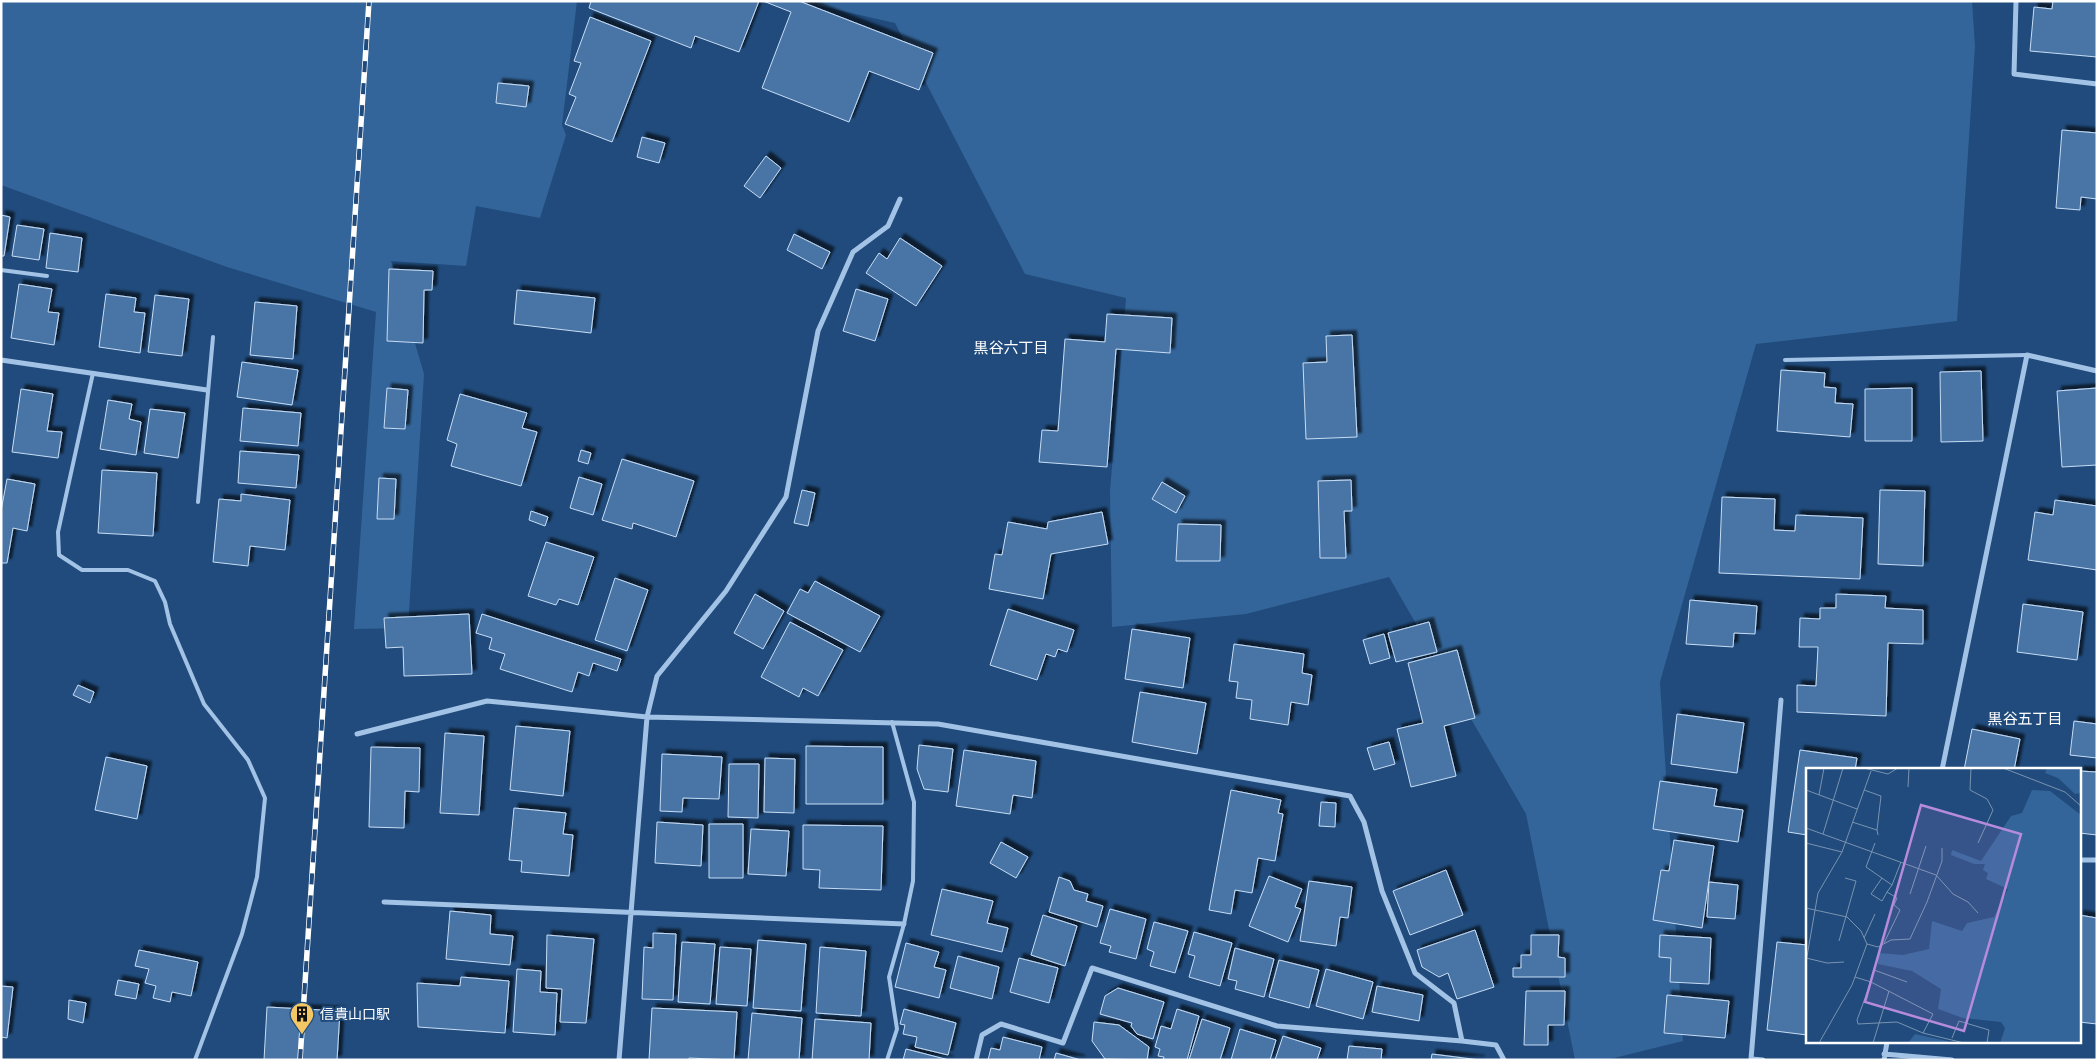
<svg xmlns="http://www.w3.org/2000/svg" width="2098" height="1061" viewBox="0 0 2098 1061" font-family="Helvetica,'Noto Sans JP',sans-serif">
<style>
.green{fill:#33659a}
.building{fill:#4975a6;stroke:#c7ddf5;filter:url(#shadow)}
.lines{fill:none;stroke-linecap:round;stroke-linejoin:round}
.lane{stroke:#a3c3e6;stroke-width:4}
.street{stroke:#a3c3e6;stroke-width:5}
.rail-casing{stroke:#fff;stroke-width:5.5}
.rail{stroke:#204b7c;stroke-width:4;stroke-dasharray:11;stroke-linecap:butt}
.labels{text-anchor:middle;stroke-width:4;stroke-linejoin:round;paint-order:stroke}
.poi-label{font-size:14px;fill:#fff;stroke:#204b7c;text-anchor:start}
.neighbourhood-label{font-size:15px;fill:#fff;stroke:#204b7c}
.inset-road{fill:none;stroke:#7993b0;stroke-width:1}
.view{fill:#b68bdc;fill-opacity:0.15;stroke:#b68bdc;stroke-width:2.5}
.inset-edge{fill:none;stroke:#fff;stroke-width:2.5}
</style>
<defs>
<filter id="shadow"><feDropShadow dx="4.5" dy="-4.5" stdDeviation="1" flood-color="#0009"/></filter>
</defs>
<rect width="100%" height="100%" fill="#204b7c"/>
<path class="green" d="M 1,1 L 577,1 L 562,125 L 566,135 L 540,218 L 476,206 L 466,266 L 391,261 L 424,374 L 408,628 L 354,629 L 376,312 L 227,267 L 1,185 Z
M 798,1 L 1972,1 L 1975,46 L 1957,321 L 1756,344 L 1660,682 L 1683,1041 L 1606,1060 L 1575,1060 L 1526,814 L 1389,577 L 1246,614 L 1112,627 L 1110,491 L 1126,298 L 1025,274 L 895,23 Z"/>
<path class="building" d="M 591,1 L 759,1 L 739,52 L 695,36 L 691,48 L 589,8 Z
M 763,1 L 799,1 L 933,53 L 919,90 L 869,71 L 849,122 L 762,88 L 791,12 Z
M 2053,1 L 2097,1 L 2097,57 L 2030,51 L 2034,7 L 2052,9 Z
M 590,17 L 651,41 L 612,142 L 565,124 L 576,97 L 569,94 L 581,63 L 574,61 Z
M 498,83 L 529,86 L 526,107 L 496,103 Z
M 2062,130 L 2097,133 L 2097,199 L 2081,197 L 2080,210 L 2056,208 Z
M 642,137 L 665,143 L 659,163 L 637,157 Z
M 766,156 L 781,168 L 760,198 L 744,186 Z
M 1,215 L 10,217 L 4,256 L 1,256 Z
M 17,225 L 44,229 L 39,260 L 12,256 Z
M 50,233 L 82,238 L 78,272 L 46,268 Z
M 794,234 L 830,252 L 822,269 L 787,250 Z
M 900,238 L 942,266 L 916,306 L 866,273 L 879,253 L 887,259 Z
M 389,269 L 433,271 L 432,290 L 424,290 L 423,343 L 387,341 Z
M 19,284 L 52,289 L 48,312 L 59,313 L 54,345 L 11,338 Z
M 856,289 L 888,299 L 875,341 L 843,331 Z
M 517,290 L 595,298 L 591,333 L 514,324 Z
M 106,294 L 136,298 L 134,312 L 145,313 L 140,353 L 99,347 Z
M 155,295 L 189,299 L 182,356 L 148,352 Z
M 255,302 L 297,306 L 293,359 L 250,355 Z
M 1107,314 L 1172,318 L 1170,353 L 1116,349 L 1107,467 L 1039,462 L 1042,430 L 1058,431 L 1065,339 L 1105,342 Z
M 1352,335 L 1357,437 L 1306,439 L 1303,363 L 1327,362 L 1326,336 Z
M 242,362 L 298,370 L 292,405 L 237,397 Z
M 1781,370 L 1825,373 L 1824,387 L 1836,388 L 1835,403 L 1853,404 L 1850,437 L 1777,431 Z
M 1981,371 L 1983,441 L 1941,442 L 1940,372 Z
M 387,388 L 408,390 L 405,429 L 384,428 Z
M 1912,388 L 1912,441 L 1865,441 L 1865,389 Z
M 2097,388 L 2097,465 L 2062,467 L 2057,391 Z
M 21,389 L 53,394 L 47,431 L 62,432 L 58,458 L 12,452 Z
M 460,394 L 527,413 L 522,428 L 537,432 L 521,486 L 451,466 L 457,444 L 447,440 Z
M 108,400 L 132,404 L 129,419 L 141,422 L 136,455 L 100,449 Z
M 243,408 L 301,413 L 298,446 L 240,441 Z
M 150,409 L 185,413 L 178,458 L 144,453 Z
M 581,450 L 591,453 L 588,464 L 578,461 Z
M 240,451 L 299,455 L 296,488 L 238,483 Z
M 622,459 L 694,481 L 676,537 L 633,523 L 632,529 L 602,520 Z
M 102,470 L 157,473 L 153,536 L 98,533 Z
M 579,477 L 602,484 L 593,515 L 570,508 Z
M 379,478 L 396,479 L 394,519 L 377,519 Z
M 7,479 L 35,484 L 27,531 L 13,528 L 7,563 L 1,563 L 1,511 Z
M 1351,480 L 1352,511 L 1344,511 L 1346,558 L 1320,558 L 1318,481 Z
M 1162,482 L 1185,496 L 1176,513 L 1152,499 Z
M 802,490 L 815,493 L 808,526 L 794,523 Z
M 1880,490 L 1925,491 L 1923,566 L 1878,564 Z
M 241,494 L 290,500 L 285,550 L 250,546 L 248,566 L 213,562 L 219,499 L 241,501 Z
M 1722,497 L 1775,499 L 1774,530 L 1795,531 L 1796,515 L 1863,518 L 1860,579 L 1719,573 Z
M 2055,500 L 2097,506 L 2097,570 L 2028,560 L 2035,512 L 2053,515 Z
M 531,511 L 548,517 L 545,526 L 529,520 Z
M 1102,512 L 1108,544 L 1051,554 L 1043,599 L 989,589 L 995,554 L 1002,555 L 1008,522 L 1047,529 L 1048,522 Z
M 1178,524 L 1221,525 L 1220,561 L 1176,561 Z
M 546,542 L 594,557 L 578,605 L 559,599 L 556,605 L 528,596 Z
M 615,578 L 648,590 L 627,651 L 595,640 Z
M 815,581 L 880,616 L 860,652 L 787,613 L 800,589 L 808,593 Z
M 755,594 L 784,611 L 763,649 L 734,633 Z
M 1836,594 L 1886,596 L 1885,608 L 1923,610 L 1923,644 L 1888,643 L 1886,716 L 1797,712 L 1797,685 L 1816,686 L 1818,647 L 1799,647 L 1800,618 L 1820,619 L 1820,608 L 1836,608 Z
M 1690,600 L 1757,606 L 1755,634 L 1734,633 L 1733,647 L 1686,644 Z
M 2023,604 L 2083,612 L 2077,660 L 2017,652 Z
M 1008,609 L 1074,630 L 1067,652 L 1058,649 L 1055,657 L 1046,654 L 1037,680 L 990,665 Z
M 469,614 L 472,674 L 404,676 L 403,647 L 386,648 L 384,618 Z
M 482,614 L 621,659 L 617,671 L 593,663 L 589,676 L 578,672 L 572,692 L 500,669 L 505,654 L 489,649 L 492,638 L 476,633 Z
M 790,622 L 843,650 L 818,696 L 803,688 L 799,697 L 761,677 Z
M 1429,622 L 1437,652 L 1396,662 L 1388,633 Z
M 1132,629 L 1190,638 L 1183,688 L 1125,679 Z
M 1384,634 L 1390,658 L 1370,664 L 1363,640 Z
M 1234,644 L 1304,654 L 1302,673 L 1312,675 L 1308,705 L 1291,702 L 1288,725 L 1250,719 L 1252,700 L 1236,698 L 1238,682 L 1229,681 Z
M 1457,650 L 1475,718 L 1444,726 L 1456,776 L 1411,787 L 1397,729 L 1423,723 L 1408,663 Z
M 78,685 L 94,692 L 90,703 L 73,695 Z
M 1140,692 L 1206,703 L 1197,754 L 1132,742 Z
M 1677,714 L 1744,723 L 1737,773 L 1671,764 Z
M 2074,721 L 2097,724 L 2097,758 L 2070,755 Z
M 516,726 L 570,731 L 563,796 L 510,790 Z
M 1972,729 L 2020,739 L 2014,770 L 1964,770 Z
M 445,733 L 484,736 L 479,815 L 440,813 Z
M 1389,742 L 1395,764 L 1374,770 L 1367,748 Z
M 919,745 L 953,749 L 948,792 L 924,789 L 917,769 Z
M 806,746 L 883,747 L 883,804 L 806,804 Z
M 371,747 L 420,748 L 419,792 L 405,791 L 404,828 L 369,827 Z
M 964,750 L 1036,761 L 1032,798 L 1013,795 L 1010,814 L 956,806 Z
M 1800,750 L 1857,758 L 1855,770 L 1807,770 L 1807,835 L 1788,832 Z
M 662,754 L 722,757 L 719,799 L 683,798 L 682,812 L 660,811 Z
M 106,757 L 147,766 L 137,819 L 95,810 Z
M 765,758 L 795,759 L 794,813 L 764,812 Z
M 729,764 L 759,764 L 758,818 L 728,817 Z
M 2079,771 L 2097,772 L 2097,835 L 2079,833 Z
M 1660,781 L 1717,789 L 1714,806 L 1743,810 L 1738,842 L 1653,829 Z
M 1231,790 L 1281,800 L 1278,813 L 1283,814 L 1275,861 L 1258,858 L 1252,893 L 1235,890 L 1231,914 L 1209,910 Z
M 1321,802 L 1336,803 L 1335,827 L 1319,826 Z
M 514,808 L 566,813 L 563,834 L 573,835 L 569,876 L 521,872 L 522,861 L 509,860 Z
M 657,822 L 703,825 L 701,866 L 655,863 Z
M 709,824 L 743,824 L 743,878 L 709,878 Z
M 803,825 L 883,826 L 881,890 L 819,888 L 820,870 L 803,869 Z
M 751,829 L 789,831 L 786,876 L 748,874 Z
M 1674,840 L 1714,846 L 1702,928 L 1653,920 L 1661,870 L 1669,871 Z
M 1001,842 L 1028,857 L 1016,878 L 990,863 Z
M 1446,870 L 1463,915 L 1410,935 L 1393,891 Z
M 1269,876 L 1302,889 L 1295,907 L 1301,909 L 1288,942 L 1249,926 Z
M 1059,877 L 1070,881 L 1074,890 L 1088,894 L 1086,901 L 1103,906 L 1097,927 L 1049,912 Z
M 1309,881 L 1352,887 L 1348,918 L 1340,917 L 1336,946 L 1300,941 Z
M 1709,882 L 1738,885 L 1735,919 L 1707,917 Z
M 942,889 L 993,901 L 987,923 L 1008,928 L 1002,952 L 931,935 Z
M 1110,909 L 1146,919 L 1136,959 L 1109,952 L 1111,946 L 1100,943 Z
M 450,911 L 491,915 L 490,934 L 513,936 L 510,965 L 446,959 Z
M 1043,915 L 1077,926 L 1065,966 L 1031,955 Z
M 2079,915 L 2097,918 L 2097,1024 L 2079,1022 Z
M 1154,922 L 1188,931 L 1175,973 L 1150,966 L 1154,952 L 1147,949 Z
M 1475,930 L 1494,987 L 1457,999 L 1448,973 L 1439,977 L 1422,967 L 1417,950 Z
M 1194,932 L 1232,943 L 1220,986 L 1189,977 L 1195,956 L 1188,954 Z
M 653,933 L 676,934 L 673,1000 L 642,999 L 644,947 L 653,948 Z
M 547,935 L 594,939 L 586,1023 L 560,1022 L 562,989 L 546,988 Z
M 1531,935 L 1559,935 L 1558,957 L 1565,958 L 1565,977 L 1513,977 L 1513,968 L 1521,968 L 1521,955 L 1531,955 Z
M 1660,935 L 1711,938 L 1709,984 L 1670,982 L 1671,958 L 1659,957 Z
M 758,940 L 806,944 L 801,1011 L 753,1008 Z
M 682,942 L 715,944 L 710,1004 L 678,1002 Z
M 1777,942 L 1807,945 L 1807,1035 L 1767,1030 Z
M 906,943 L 939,952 L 934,967 L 946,970 L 939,998 L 895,987 Z
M 720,947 L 751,949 L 747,1006 L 716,1004 Z
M 820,947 L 866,951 L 861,1016 L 816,1013 Z
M 1235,948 L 1274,959 L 1264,997 L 1235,989 L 1237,981 L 1228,979 Z
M 139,950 L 198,962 L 191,996 L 172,992 L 170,1002 L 153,998 L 156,986 L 145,983 L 149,969 L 135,966 Z
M 958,956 L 999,967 L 992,999 L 950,988 Z
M 1019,958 L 1058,968 L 1049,1003 L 1010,992 Z
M 1279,960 L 1319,970 L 1309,1008 L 1269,997 Z
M 517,969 L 541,971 L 540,992 L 557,993 L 555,1035 L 513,1032 Z
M 1326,969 L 1373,982 L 1363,1019 L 1316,1006 Z
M 461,977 L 509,981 L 505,1033 L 418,1027 L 417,983 L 460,986 Z
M 118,980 L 139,984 L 136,999 L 115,995 Z
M 1,986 L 13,987 L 7,1038 L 1,1037 Z
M 1377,986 L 1423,995 L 1419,1021 L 1372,1012 Z
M 1118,988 L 1164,1002 L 1153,1039 L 1137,1034 L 1131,1026 L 1132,1023 L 1100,1014 L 1105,996 Z
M 1526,991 L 1565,991 L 1564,1025 L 1548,1025 L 1548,1045 L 1524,1045 Z
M 1667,995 L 1729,1001 L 1725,1038 L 1664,1033 Z
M 69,1000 L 86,1003 L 83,1023 L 68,1019 Z
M 267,1007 L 340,1011 L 337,1060 L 264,1060 Z
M 652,1008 L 737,1012 L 734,1060 L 689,1058 L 689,1060 L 649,1060 Z
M 904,1009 L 956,1023 L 948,1055 L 915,1047 L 917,1037 L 903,1034 L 905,1025 L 900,1024 Z
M 1177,1009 L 1199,1016 L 1187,1060 L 1163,1060 L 1164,1057 L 1158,1056 L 1160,1049 L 1155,1047 L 1161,1026 L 1171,1029 Z
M 752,1013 L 802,1018 L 799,1060 L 748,1060 Z
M 815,1019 L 871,1023 L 869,1060 L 812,1060 Z
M 1202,1019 L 1230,1028 L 1220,1060 L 1189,1060 Z
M 1094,1022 L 1119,1025 L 1149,1047 L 1147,1060 L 1105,1059 L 1092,1041 Z
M 1240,1029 L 1276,1040 L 1270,1060 L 1231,1060 Z
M 1283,1036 L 1321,1048 L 1317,1060 L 1275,1060 Z
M 1003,1037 L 1042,1047 L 1039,1060 L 988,1060 L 991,1048 L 1000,1050 Z
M 1349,1046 L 1382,1049 L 1381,1060 L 1347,1060 Z
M 906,1049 L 949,1060 L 903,1060 Z
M 1056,1053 L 1081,1060 L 1054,1060 Z
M 1432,1054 L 1480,1060 L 1431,1060 Z"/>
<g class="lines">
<path class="lane" d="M 1,270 L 47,276
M 1785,360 L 2027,355
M 93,373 L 58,532 L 59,555 L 82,570 L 128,570 L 155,581 L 165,602 L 170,624 L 204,704 L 248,760 L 265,798 L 257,877 L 242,934 L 195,1060
M 198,502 L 213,337
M 887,1060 L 897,1029 L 889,977 L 904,924 L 913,881 L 914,802 L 892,722"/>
<path class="street" d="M 2016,1 L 2014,74 L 2097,84
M 1,360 L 207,390
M 357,734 L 487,701 L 647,717 L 938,724 L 1350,796 L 1364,822 L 1382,891 L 1415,973 L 1454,1003 L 1462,1041 L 1496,1045 L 1504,1060
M 1942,770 L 2027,355 L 2097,371
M 2079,860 L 2097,860
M 384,902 L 904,924
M 1884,1054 L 1952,1060
M 619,1060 L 647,717 L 657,676 L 726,591 L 786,497 L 818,331 L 853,252 L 888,226 L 900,199
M 976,1060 L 982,1035 L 1001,1024 L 1063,1043 L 1092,968 L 1277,1026 L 1462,1041
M 1763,1060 L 1751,1059 L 1781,700
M 1884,1060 L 1887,1042"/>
<g class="rail-casing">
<path id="rail" d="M 300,1060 L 369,1"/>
</g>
<use href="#rail" class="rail"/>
</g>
<defs>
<g id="building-pin" transform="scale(1.25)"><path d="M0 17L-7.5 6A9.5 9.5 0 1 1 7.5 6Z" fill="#f3c764" stroke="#204b7c"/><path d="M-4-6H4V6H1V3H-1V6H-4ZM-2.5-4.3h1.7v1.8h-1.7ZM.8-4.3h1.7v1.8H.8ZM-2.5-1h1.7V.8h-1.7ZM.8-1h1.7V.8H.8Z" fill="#111"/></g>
</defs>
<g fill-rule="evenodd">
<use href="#building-pin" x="302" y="1014"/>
</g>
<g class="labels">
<g class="poi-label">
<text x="320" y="1019">信貴山口駅</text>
</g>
<g class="neighbourhood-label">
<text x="1011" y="353">黒谷六丁目</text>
<text x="2025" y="724">黒谷五丁目</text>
</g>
</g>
<g transform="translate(1806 768)">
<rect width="275" height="275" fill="#204b7c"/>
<path d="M 241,0 L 275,0 L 275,25 L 269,26 L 252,10 L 239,5 ZM 226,22 L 244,23 L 275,47 L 275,275 L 194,275 L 199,260 L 195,254 L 157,250 L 132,241 L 135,221 L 106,203 L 72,196 L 72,185 L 97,187 L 123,181 L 126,153 L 156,163 L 161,155 L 188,149 L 202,121 L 180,111 L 182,105 L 177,102 L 179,96 L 168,96 L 145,87 L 146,82 L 175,93 L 205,48 L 216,45 ZM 109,266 L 141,273 L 145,275 L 102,275 Z" fill="#33659a"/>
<path class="inset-road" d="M 58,0 L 82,6 L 92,0M 165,0 L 164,22 L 181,31 L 187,42 L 172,75M 197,0 L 259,24 L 275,38M 102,19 L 103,0M 0,22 L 51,41M 58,22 L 75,28 L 71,62M 13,27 L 18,0M 46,54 L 71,62 L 72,67M 0,60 L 130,107 L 147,126 L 162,134 L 172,145M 17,66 L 37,0M 0,75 L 36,84M 69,75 L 60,99 L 86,117 L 81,124 L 91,130 L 88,137 L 94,142 L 78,175M 76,110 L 65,126 L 76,133 L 81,124M 86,117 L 95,94M 104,126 L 120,78M 0,140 L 41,149 L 55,163 L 61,176 L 46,217 L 13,275M 58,170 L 69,146M 33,173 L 50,113 L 39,110M 61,176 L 72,179 L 85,172 L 104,171 L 121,134 L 136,93 L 136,80M 0,190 L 21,195 L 38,194M 0,194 L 12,125 L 36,84 L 65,3M 49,209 L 65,214 L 127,246 L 117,265M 64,214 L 68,202 L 101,214M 65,214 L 51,252 L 52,256 L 91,254 L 117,265 L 158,275M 146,270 L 153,253 L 183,262 L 181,275M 67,275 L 83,223"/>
<path class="view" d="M 115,37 L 215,66 L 158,263 L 59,234 Z"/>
<rect width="275" height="275" class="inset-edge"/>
</g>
<rect width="2098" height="1061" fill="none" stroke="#ffffff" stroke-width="5"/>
</svg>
